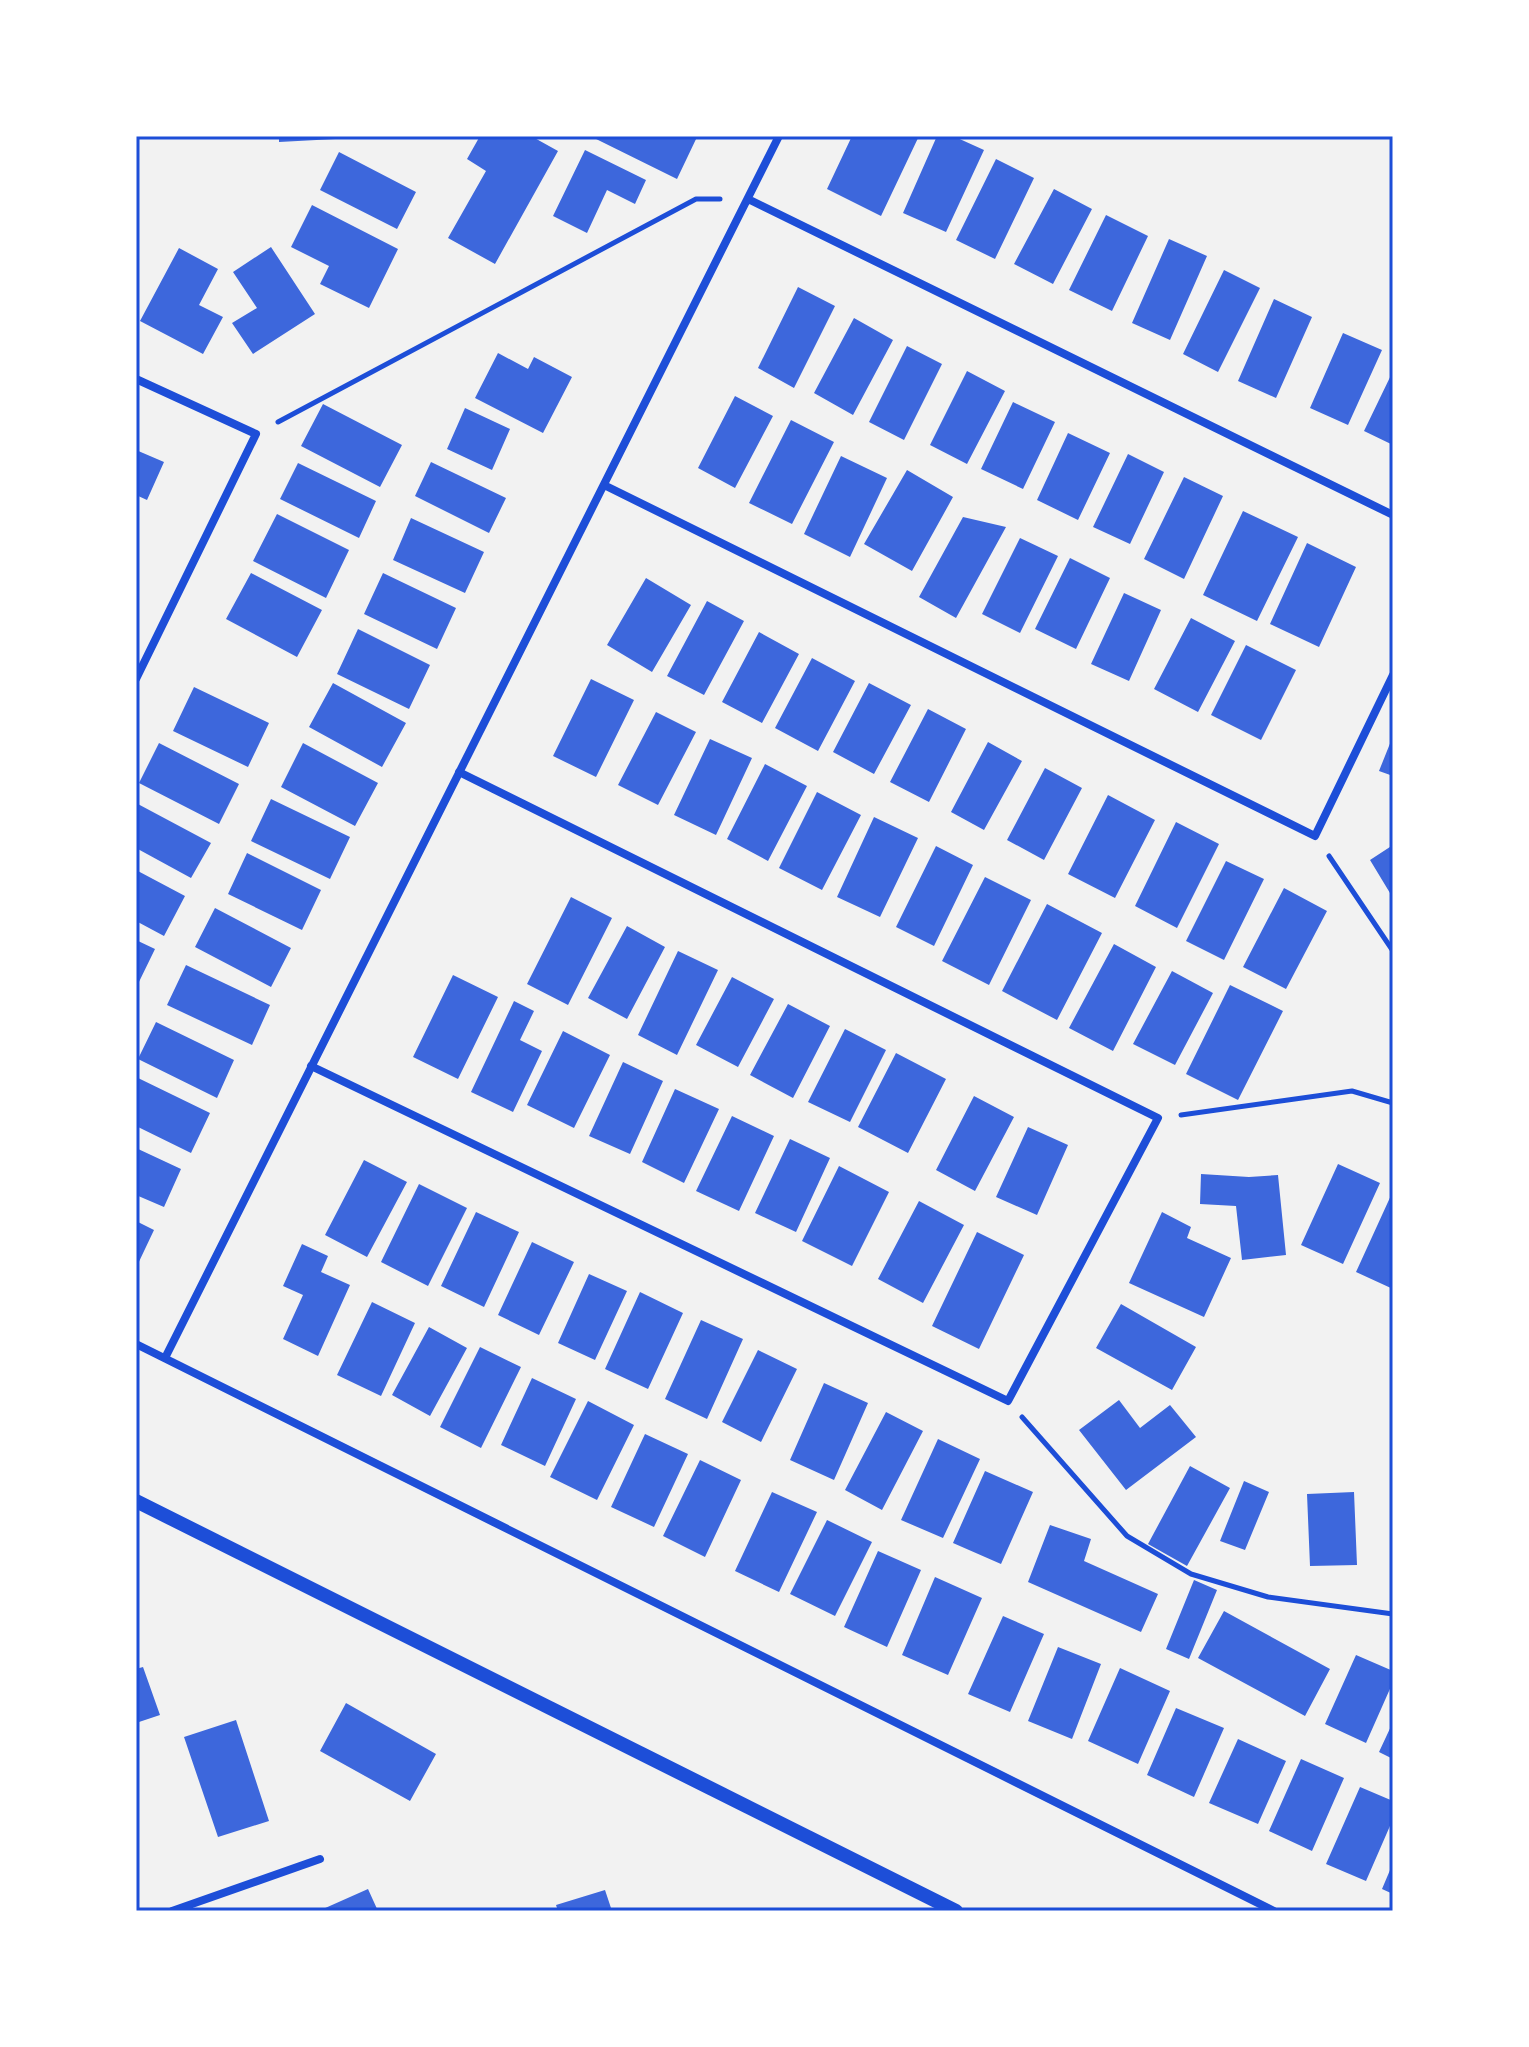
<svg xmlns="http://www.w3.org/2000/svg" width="1529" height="2047" viewBox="0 0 1529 2047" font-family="'Exo 2',sans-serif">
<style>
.building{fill:#3d67dc}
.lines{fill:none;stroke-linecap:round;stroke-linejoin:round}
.path{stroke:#1d4ed8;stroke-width:5}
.minor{stroke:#1d4ed8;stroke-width:8}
.tertiary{stroke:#1d4ed8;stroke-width:14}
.neatline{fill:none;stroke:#1d4ed8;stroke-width:3}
</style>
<rect width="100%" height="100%" fill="#f2f2f2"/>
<path class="building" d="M 279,136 L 354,136 L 354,138 L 279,142 Z
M 480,136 L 531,136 L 558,151 L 495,264 L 448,238 L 486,171 L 467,159 Z
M 590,136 L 695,136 L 697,137 L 677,179 Z
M 852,136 L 919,136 L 881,216 L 827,189 Z
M 937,136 L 953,136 L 984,150 L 946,232 L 903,213 Z
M 585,150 L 646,180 L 635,204 L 607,190 L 587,233 L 553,216 Z
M 339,152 L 416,192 L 397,229 L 320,190 Z
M 996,159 L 1034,178 L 995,259 L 956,240 Z
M 1054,189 L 1092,209 L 1053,284 L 1014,264 Z
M 312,205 L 398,249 L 369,308 L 320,284 L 329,266 L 291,247 Z
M 1106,215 L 1148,236 L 1112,311 L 1069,290 Z
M 1169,239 L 1207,256 L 1170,340 L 1132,323 Z
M 271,247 L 315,314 L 253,354 L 232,323 L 257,308 L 233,272 Z
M 179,248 L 218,269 L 199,305 L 223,317 L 203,354 L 140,321 Z
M 1224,270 L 1260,288 L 1218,372 L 1183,354 Z
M 798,287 L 835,306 L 794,388 L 758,368 Z
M 1274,299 L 1312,317 L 1276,398 L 1238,381 Z
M 854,318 L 893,340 L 853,415 L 814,393 Z
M 1343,333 L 1382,350 L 1348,425 L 1310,408 Z
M 907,346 L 942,364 L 904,440 L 869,422 Z
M 498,353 L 528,369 L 534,357 L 572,377 L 543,433 L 475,398 Z
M 967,371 L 1005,391 L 967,464 L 930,445 Z
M 1393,371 L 1393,445 L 1364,431 Z
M 735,396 L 773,416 L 735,488 L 698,468 Z
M 1013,402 L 1055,422 L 1023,489 L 981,469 Z
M 323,404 L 402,445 L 380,487 L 301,446 Z
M 465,408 L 510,429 L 492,470 L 447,449 Z
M 791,420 L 834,442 L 792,524 L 749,503 Z
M 1068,433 L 1110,453 L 1078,520 L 1037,500 Z
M 136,450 L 164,462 L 147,500 L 136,495 Z
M 1128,454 L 1164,472 L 1130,544 L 1093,527 Z
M 841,456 L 887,478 L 850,557 L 804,534 Z
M 431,462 L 506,498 L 489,533 L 415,496 Z
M 298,463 L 376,501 L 359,538 L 280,499 Z
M 907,470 L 953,497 L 912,571 L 864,544 Z
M 1184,477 L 1223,496 L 1184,579 L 1144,559 Z
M 1243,511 L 1298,537 L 1257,621 L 1203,595 Z
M 277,514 L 349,550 L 326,598 L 253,561 Z
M 963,517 L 1006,527 L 956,618 L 919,597 Z
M 411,518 L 484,552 L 465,593 L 393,560 Z
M 1020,538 L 1058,556 L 1020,633 L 982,614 Z
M 1307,543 L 1356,567 L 1319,647 L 1270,624 Z
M 1070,558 L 1110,578 L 1076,649 L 1035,629 Z
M 251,573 L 322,610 L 297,657 L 226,619 Z
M 383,573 L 456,608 L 437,649 L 364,614 Z
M 646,578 L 691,605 L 652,672 L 607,645 Z
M 1124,593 L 1161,610 L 1129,681 L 1091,664 Z
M 707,601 L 744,621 L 704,695 L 667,676 Z
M 1191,618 L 1235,641 L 1198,712 L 1154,689 Z
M 358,629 L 430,665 L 409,709 L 337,674 Z
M 759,632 L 799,654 L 762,723 L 722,702 Z
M 1246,645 L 1296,670 L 1261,740 L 1211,715 Z
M 812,658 L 855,681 L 818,751 L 775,728 Z
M 591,679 L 634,700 L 596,777 L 553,756 Z
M 333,683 L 406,723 L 382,767 L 309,727 Z
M 869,683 L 911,705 L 874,774 L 833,752 Z
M 194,687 L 269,723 L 248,767 L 173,731 Z
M 928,709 L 966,729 L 929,802 L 890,782 Z
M 656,712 L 696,732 L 658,805 L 618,785 Z
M 1393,736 L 1393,776 L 1379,771 Z
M 710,739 L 752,758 L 716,835 L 674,815 Z
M 988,742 L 1022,761 L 984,830 L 951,812 Z
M 159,743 L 239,784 L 219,824 L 139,783 Z
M 303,743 L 378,783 L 355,826 L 281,787 Z
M 765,764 L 807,786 L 768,861 L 727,839 Z
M 1045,768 L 1082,788 L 1044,860 L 1007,840 Z
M 817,792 L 861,815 L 822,890 L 779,868 Z
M 1108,795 L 1155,820 L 1115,898 L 1068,874 Z
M 271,799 L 350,837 L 330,879 L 251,841 Z
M 136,803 L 211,843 L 191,878 L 136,848 Z
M 874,817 L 918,838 L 880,917 L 837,897 Z
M 1176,822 L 1219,844 L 1177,928 L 1135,906 Z
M 1393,845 L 1393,898 L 1370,860 Z
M 936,846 L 973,865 L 934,946 L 896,927 Z
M 247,853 L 321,890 L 302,930 L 228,894 Z
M 1226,861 L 1264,879 L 1224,960 L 1186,941 Z
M 136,870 L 185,896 L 164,936 L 136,921 Z
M 985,877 L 1031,900 L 989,985 L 942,961 Z
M 1284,888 L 1327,911 L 1286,989 L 1243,967 Z
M 571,897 L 612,918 L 568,1005 L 527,984 Z
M 1047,904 L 1102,933 L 1057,1020 L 1002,991 Z
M 215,908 L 291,948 L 271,987 L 195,947 Z
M 627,926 L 665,947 L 627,1019 L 588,998 Z
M 136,940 L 155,949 L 136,988 Z
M 1114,944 L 1156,967 L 1113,1051 L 1069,1028 Z
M 678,951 L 718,970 L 677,1055 L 638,1035 Z
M 186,965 L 270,1005 L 252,1045 L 167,1005 Z
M 1172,971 L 1213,993 L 1175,1065 L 1133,1044 Z
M 453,975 L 498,997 L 458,1079 L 413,1057 Z
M 732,977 L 774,999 L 738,1067 L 696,1045 Z
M 1230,985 L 1283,1011 L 1238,1100 L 1186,1074 Z
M 514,1001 L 534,1011 L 520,1040 L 542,1051 L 513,1112 L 471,1092 Z
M 788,1004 L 830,1026 L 793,1098 L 750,1075 Z
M 156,1022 L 234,1060 L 217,1098 L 138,1059 Z
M 845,1029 L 886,1050 L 850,1122 L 808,1102 Z
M 563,1031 L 610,1055 L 574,1128 L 527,1105 Z
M 896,1053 L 946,1079 L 908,1153 L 858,1127 Z
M 623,1062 L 663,1081 L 630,1154 L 589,1136 Z
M 136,1077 L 210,1113 L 191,1153 L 136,1126 Z
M 675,1089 L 719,1109 L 684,1183 L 642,1162 Z
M 974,1096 L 1014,1117 L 975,1191 L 936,1170 Z
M 732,1116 L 774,1136 L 739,1211 L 696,1191 Z
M 1028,1127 L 1068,1145 L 1037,1215 L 996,1197 Z
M 790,1139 L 830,1158 L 796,1232 L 755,1213 Z
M 136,1148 L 181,1169 L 164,1207 L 136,1195 Z
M 364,1160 L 407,1182 L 367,1257 L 325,1235 Z
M 1338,1164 L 1380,1183 L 1343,1264 L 1301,1245 Z
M 839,1166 L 889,1192 L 852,1266 L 802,1241 Z
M 1201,1174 L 1249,1177 L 1278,1175 L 1286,1255 L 1242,1260 L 1236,1206 L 1200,1204 Z
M 419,1184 L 467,1208 L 428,1286 L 381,1262 Z
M 1393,1191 L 1393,1289 L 1356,1272 Z
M 919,1201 L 964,1225 L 923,1303 L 878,1279 Z
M 476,1212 L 519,1232 L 484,1307 L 441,1286 Z
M 1162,1212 L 1191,1227 L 1187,1238 L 1231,1258 L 1204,1317 L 1129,1283 Z
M 136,1221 L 154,1230 L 136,1268 Z
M 977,1232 L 1024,1255 L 979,1349 L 932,1326 Z
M 532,1242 L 574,1262 L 539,1335 L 498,1315 Z
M 302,1244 L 328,1256 L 321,1272 L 350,1285 L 318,1356 L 283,1339 L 303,1295 L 283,1286 Z
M 589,1274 L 627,1291 L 595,1360 L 558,1343 Z
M 640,1292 L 683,1313 L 648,1389 L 605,1369 Z
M 372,1302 L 415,1323 L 381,1396 L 337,1375 Z
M 1121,1304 L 1196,1347 L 1172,1390 L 1096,1348 Z
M 701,1320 L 743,1339 L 707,1419 L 665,1399 Z
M 429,1327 L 467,1348 L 430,1416 L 392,1395 Z
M 480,1347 L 521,1367 L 481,1448 L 440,1427 Z
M 758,1350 L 797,1369 L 761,1442 L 722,1422 Z
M 532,1378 L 576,1399 L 545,1466 L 501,1445 Z
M 824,1383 L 868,1403 L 834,1480 L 790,1460 Z
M 1119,1400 L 1140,1428 L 1170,1405 L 1196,1437 L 1126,1490 L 1079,1430 Z
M 588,1401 L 634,1425 L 597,1500 L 550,1477 Z
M 886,1412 L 923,1431 L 882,1510 L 845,1490 Z
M 645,1434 L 688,1454 L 654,1527 L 611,1507 Z
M 938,1439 L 980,1459 L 943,1538 L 901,1520 Z
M 700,1460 L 741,1480 L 705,1557 L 663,1536 Z
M 1190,1466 L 1230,1488 L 1187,1566 L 1148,1544 Z
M 985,1471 L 1033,1492 L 1001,1564 L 953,1543 Z
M 1244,1481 L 1269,1492 L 1245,1550 L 1220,1541 Z
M 772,1492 L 817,1512 L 779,1592 L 735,1571 Z
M 1354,1492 L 1357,1565 L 1310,1566 L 1307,1494 Z
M 827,1520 L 872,1542 L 835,1616 L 790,1594 Z
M 1050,1525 L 1091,1539 L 1084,1561 L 1158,1594 L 1141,1632 L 1028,1582 Z
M 878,1551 L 921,1570 L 887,1647 L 844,1627 Z
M 935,1577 L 982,1598 L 948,1675 L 902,1655 Z
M 1194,1580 L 1217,1590 L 1189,1659 L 1166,1649 Z
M 1224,1611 L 1330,1669 L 1305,1716 L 1198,1658 Z
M 1003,1616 L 1044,1634 L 1010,1712 L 968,1694 Z
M 1058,1647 L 1101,1664 L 1072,1739 L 1028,1721 Z
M 1356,1655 L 1393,1671 L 1393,1682 L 1366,1743 L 1325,1724 Z
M 143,1667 L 160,1715 L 136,1723 L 136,1669 Z
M 1120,1668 L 1170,1691 L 1138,1764 L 1088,1741 Z
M 346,1703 L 436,1754 L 410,1801 L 320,1751 Z
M 1176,1708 L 1224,1728 L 1194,1797 L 1147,1775 Z
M 236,1720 L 269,1821 L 218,1837 L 184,1737 Z
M 1393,1722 L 1393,1759 L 1379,1752 Z
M 1238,1739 L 1286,1761 L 1258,1824 L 1209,1803 Z
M 1301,1759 L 1344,1778 L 1312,1851 L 1269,1831 Z
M 1360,1787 L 1393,1801 L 1393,1819 L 1366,1881 L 1326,1864 Z
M 1393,1863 L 1393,1894 L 1382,1889 Z
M 368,1889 L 378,1911 L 324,1911 L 323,1909 Z
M 605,1890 L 612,1911 L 558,1911 L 556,1905 Z"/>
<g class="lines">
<path class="path" d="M 278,422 L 696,199 L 720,199
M 1329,856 L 1393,951
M 1181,1115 L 1352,1091 L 1393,1103
M 1022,1417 L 1127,1536 L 1191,1574 L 1268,1597 L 1393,1614"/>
<path class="minor" d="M 748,199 L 1393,515
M 136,379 L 256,434 L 136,679
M 604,485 L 1315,836 L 1393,675
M 311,1066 L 1008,1401 L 1158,1118 L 459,772
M 136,1344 L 1274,1911
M 165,1358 L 779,136
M 172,1911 L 320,1859"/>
<path class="tertiary" d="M 136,1501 L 956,1911"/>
</g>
<rect width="1529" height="2047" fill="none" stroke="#ffffff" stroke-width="276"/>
<rect x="138" y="138" width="1253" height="1771" class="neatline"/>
</svg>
